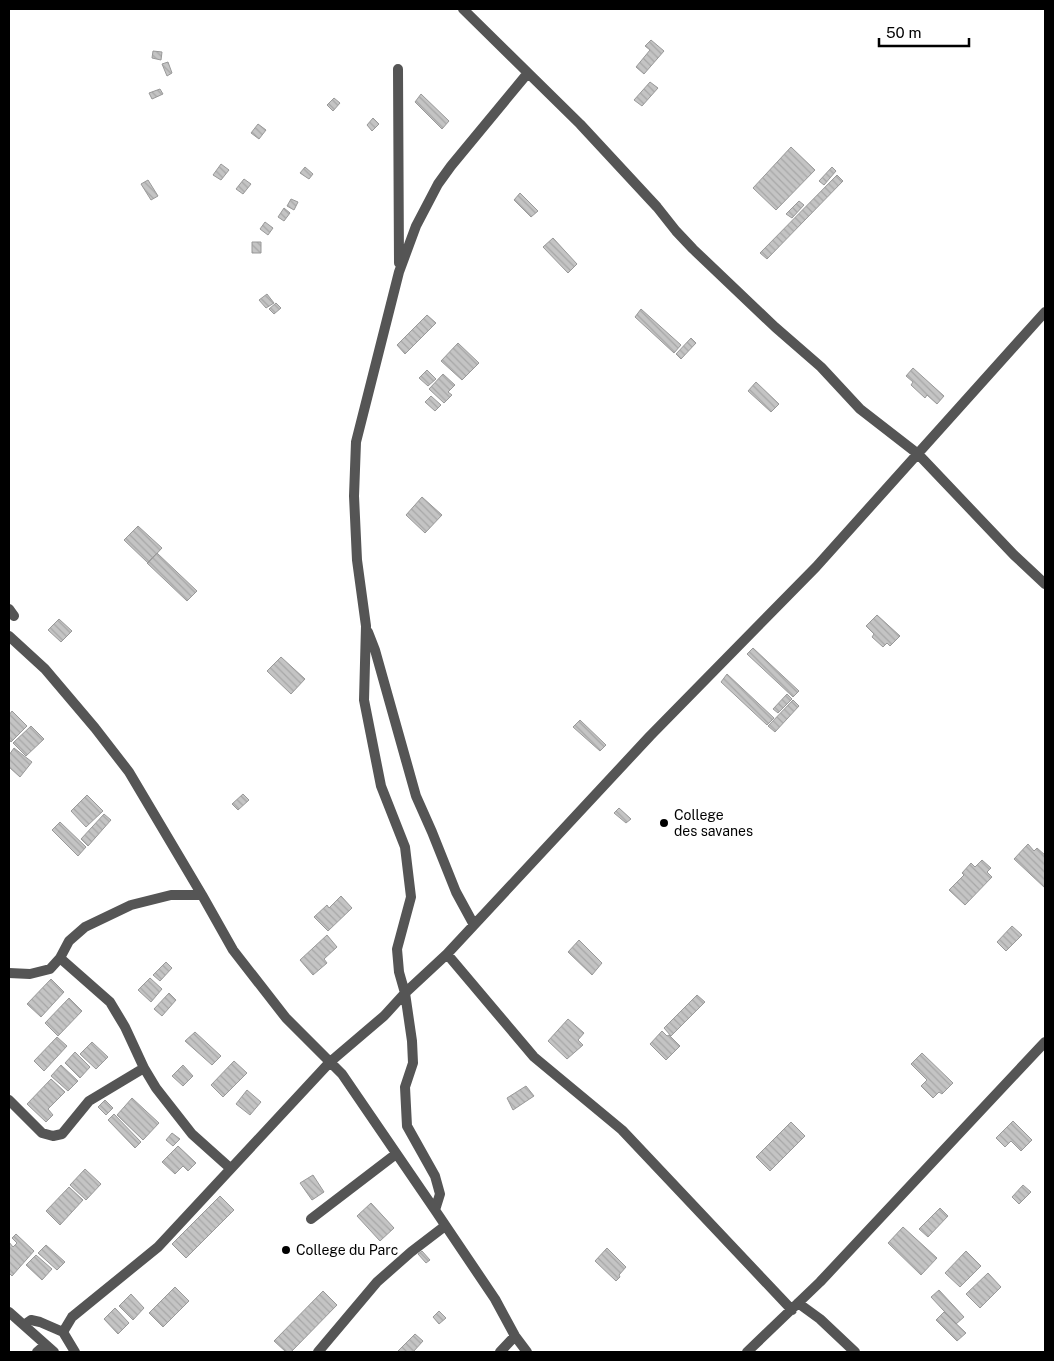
<svg xmlns="http://www.w3.org/2000/svg" width="1054" height="1361" viewBox="0 0 1054 1361" font-family="'Public Sans',sans-serif">
<style>
.building{fill:url(#building-back-hatch);stroke:#999}
.lines{fill:none;stroke-linecap:round;stroke-linejoin:round}
.minor{stroke:#555;stroke-width:10}
.poi-dot{fill:#000;stroke:#fff;stroke-width:2}
.labels{text-anchor:middle;stroke-width:5;stroke-linejoin:round;paint-order:stroke}
.poi-label{font-size:14px;fill:#000;stroke:#fff;text-anchor:start}
</style>
<defs>
<pattern id="building-back-hatch" width="6" height="6" patternUnits="userSpaceOnUse" patternTransform="scale(1.25)"><rect width="6" height="6" fill="#c4c4c4"/><path d="M-1 5l2 2M0 0l6 6M5-1l2 2" fill="none" stroke="#a7a7a7"/></pattern>
</defs>
<rect width="100%" height="100%" fill="#fff"/>
<path class="building" d="M 651,40 L 664,51 L 644,74 L 636,67 L 650,50 L 645,46 Z
M 153,51 L 162,52 L 161,60 L 152,58 Z
M 168,62 L 172,73 L 167,76 L 162,64 Z
M 650,82 L 658,88 L 642,106 L 634,100 Z
M 160,89 L 163,94 L 152,99 L 149,93 Z
M 421,94 L 449,121 L 442,129 L 415,102 Z
M 334,98 L 340,103 L 333,111 L 327,105 Z
M 373,118 L 379,124 L 372,131 L 367,125 Z
M 258,124 L 266,130 L 259,139 L 251,133 Z
M 791,147 L 815,170 L 776,210 L 753,188 Z
M 221,164 L 229,170 L 221,180 L 213,175 Z
M 305,167 L 313,174 L 309,179 L 300,173 Z
M 832,167 L 836,171 L 824,185 L 819,181 Z
M 837,175 L 843,181 L 767,259 L 760,253 Z
M 244,179 L 251,184 L 243,194 L 236,189 Z
M 148,180 L 158,196 L 151,200 L 141,184 Z
M 520,193 L 538,211 L 531,217 L 514,200 Z
M 291,199 L 298,202 L 294,210 L 287,206 Z
M 799,201 L 804,205 L 792,218 L 786,214 Z
M 284,208 L 290,213 L 284,221 L 278,217 Z
M 265,222 L 273,228 L 268,235 L 260,229 Z
M 553,238 L 577,264 L 568,273 L 543,247 Z
M 252,242 L 261,242 L 261,253 L 252,253 Z
M 267,294 L 274,303 L 266,308 L 259,300 Z
M 276,303 L 281,308 L 274,314 L 269,309 Z
M 641,309 L 681,345 L 674,353 L 635,317 Z
M 427,315 L 436,323 L 405,354 L 397,345 Z
M 691,338 L 696,343 L 681,359 L 676,354 Z
M 458,343 L 479,363 L 462,380 L 441,361 Z
M 913,368 L 944,396 L 937,404 L 927,395 L 925,398 L 911,385 L 913,382 L 906,376 Z
M 427,370 L 436,379 L 428,386 L 419,378 Z
M 443,374 L 455,385 L 448,392 L 452,395 L 444,403 L 429,389 Z
M 756,382 L 779,404 L 771,412 L 748,391 Z
M 431,396 L 441,405 L 435,411 L 425,402 Z
M 422,497 L 442,515 L 425,533 L 406,515 Z
M 138,526 L 162,548 L 148,563 L 124,540 Z
M 157,553 L 197,591 L 187,601 L 147,563 Z
M 877,615 L 900,636 L 890,646 L 887,643 L 883,647 L 872,637 L 874,634 L 866,626 Z
M 59,619 L 72,631 L 61,642 L 48,630 Z
M 753,648 L 799,691 L 793,697 L 747,654 Z
M 281,657 L 305,679 L 291,694 L 267,671 Z
M 727,674 L 774,718 L 767,725 L 721,682 Z
M 787,694 L 792,699 L 778,713 L 773,709 Z
M 793,700 L 799,706 L 775,732 L 768,726 Z
M 12,711 L 27,726 L 11,742 L 9,739 L 9,715 Z
M 580,720 L 606,745 L 600,751 L 573,727 Z
M 31,726 L 44,739 L 26,756 L 13,743 Z
M 14,748 L 32,762 L 20,777 L 9,767 L 9,755 Z
M 243,794 L 249,800 L 238,810 L 232,804 Z
M 87,795 L 103,811 L 86,827 L 71,811 Z
M 619,808 L 631,819 L 626,823 L 614,813 Z
M 104,814 L 111,820 L 88,846 L 81,839 Z
M 60,822 L 86,847 L 78,856 L 52,830 Z
M 1028,844 L 1034,851 L 1037,848 L 1045,855 L 1045,888 L 1014,859 Z
M 982,860 L 991,868 L 987,872 L 992,877 L 965,905 L 949,890 L 964,875 L 962,873 L 971,863 L 975,867 Z
M 341,896 L 352,908 L 328,931 L 314,917 L 327,905 L 329,908 Z
M 1012,926 L 1022,935 L 1006,951 L 997,942 Z
M 327,935 L 337,947 L 324,959 L 327,963 L 313,975 L 300,960 Z
M 579,940 L 602,963 L 592,975 L 568,952 Z
M 166,962 L 172,968 L 160,981 L 153,975 Z
M 150,978 L 162,989 L 151,1002 L 138,990 Z
M 51,979 L 64,992 L 41,1017 L 27,1004 Z
M 169,993 L 176,1000 L 162,1016 L 154,1009 Z
M 697,995 L 705,1002 L 671,1036 L 664,1028 Z
M 69,998 L 82,1011 L 58,1036 L 45,1023 Z
M 568,1019 L 584,1033 L 578,1040 L 583,1045 L 567,1059 L 548,1041 Z
M 662,1031 L 667,1036 L 669,1035 L 680,1046 L 666,1060 L 650,1044 Z
M 195,1032 L 221,1056 L 212,1065 L 185,1041 Z
M 57,1037 L 67,1046 L 44,1071 L 34,1061 Z
M 92,1042 L 108,1057 L 96,1069 L 80,1054 Z
M 75,1052 L 90,1067 L 80,1078 L 65,1063 Z
M 922,1053 L 953,1083 L 942,1094 L 939,1092 L 933,1098 L 921,1086 L 927,1080 L 911,1064 Z
M 234,1061 L 247,1073 L 223,1097 L 211,1085 Z
M 61,1065 L 78,1081 L 68,1091 L 51,1076 Z
M 183,1065 L 193,1076 L 183,1086 L 172,1076 Z
M 51,1079 L 65,1092 L 48,1109 L 53,1115 L 46,1122 L 27,1104 Z
M 526,1086 L 534,1096 L 513,1110 L 507,1098 Z
M 247,1090 L 261,1102 L 250,1115 L 236,1104 Z
M 132,1098 L 159,1123 L 143,1140 L 117,1115 Z
M 105,1100 L 113,1108 L 106,1115 L 98,1107 Z
M 114,1114 L 141,1142 L 135,1148 L 108,1120 Z
M 1013,1121 L 1032,1140 L 1021,1151 L 1011,1141 L 1005,1147 L 996,1138 Z
M 791,1122 L 805,1136 L 770,1171 L 756,1157 Z
M 172,1133 L 180,1139 L 173,1146 L 166,1140 Z
M 178,1146 L 196,1163 L 188,1171 L 183,1166 L 175,1174 L 162,1162 Z
M 85,1169 L 101,1184 L 86,1200 L 70,1185 Z
M 313,1175 L 324,1192 L 312,1200 L 300,1183 Z
M 1023,1185 L 1031,1192 L 1019,1204 L 1012,1197 Z
M 69,1187 L 83,1200 L 60,1225 L 46,1211 Z
M 220,1196 L 234,1210 L 186,1258 L 172,1244 Z
M 371,1203 L 394,1228 L 380,1241 L 357,1216 Z
M 940,1208 L 948,1216 L 928,1237 L 919,1229 Z
M 903,1227 L 937,1258 L 921,1275 L 888,1243 Z
M 16,1234 L 34,1251 L 12,1276 L 9,1273 L 9,1242 L 13,1247 L 17,1243 L 12,1238 Z
M 46,1245 L 65,1262 L 57,1270 L 38,1253 Z
M 607,1248 L 626,1267 L 619,1275 L 620,1277 L 616,1281 L 595,1261 Z
M 422,1251 L 430,1260 L 426,1263 L 418,1254 Z
M 966,1251 L 981,1266 L 960,1287 L 945,1273 Z
M 36,1255 L 52,1269 L 42,1280 L 26,1265 Z
M 988,1273 L 1001,1287 L 980,1308 L 966,1294 Z
M 175,1287 L 189,1301 L 163,1327 L 149,1313 Z
M 939,1290 L 964,1317 L 956,1324 L 931,1297 Z
M 323,1291 L 337,1305 L 291,1352 L 286,1352 L 274,1341 Z
M 131,1294 L 144,1308 L 133,1320 L 119,1306 Z
M 115,1308 L 129,1323 L 118,1334 L 104,1319 Z
M 439,1311 L 446,1318 L 439,1324 L 433,1317 Z
M 944,1312 L 966,1333 L 957,1341 L 936,1320 Z
M 415,1334 L 423,1341 L 413,1352 L 397,1352 Z"/>
<g class="lines">
<path class="minor" d="M 463,9 L 580,124 L 657,207 L 676,231 L 693,249 L 775,327 L 821,367 L 860,409 L 918,454 L 1014,555 L 1045,584
M 398,69 L 399,263
M 9,609 L 14,616
M 368,632 L 375,650 L 416,796 L 432,832 L 456,892 L 474,925
M 9,636 L 45,669 L 95,728 L 129,772 L 202,895 L 233,950 L 286,1018 L 342,1074 L 435,1210 L 495,1299 L 515,1336 L 527,1352
M 447,954 L 534,1057 L 622,1130 L 792,1310
M 60,958 L 110,1002 L 125,1027 L 144,1068 L 156,1088 L 192,1134 L 230,1168
M 9,973 L 30,974 L 50,969 L 60,958 L 69,941 L 85,927 L 131,905 L 171,895 L 202,895
M 9,1100 L 42,1133 L 53,1136 L 62,1134 L 89,1101 L 144,1068
M 435,1210 L 440,1194 L 435,1176 L 407,1126 L 405,1087 L 413,1063 L 412,1041 L 405,993 L 399,972 L 397,949 L 411,897 L 405,847 L 381,786 L 364,700 L 366,626 L 357,560 L 354,496 L 356,442 L 399,272 L 416,226 L 438,184 L 451,166 L 527,74
M 311,1219 L 396,1154
M 798,1303 L 820,1319 L 855,1352
M 9,1312 L 54,1352
M 24,1325 L 31,1320 L 40,1322 L 63,1332
M 37,1352 L 45,1345
M 75,1352 L 63,1332 L 72,1317 L 158,1247 L 330,1062 L 384,1016 L 405,993 L 447,954 L 650,736 L 816,567 L 1045,312
M 318,1352 L 377,1282 L 411,1252 L 445,1226
M 500,1352 L 515,1336
M 747,1352 L 820,1282 L 1045,1042"/>
</g>
<g class="poi-dot">
<circle cx="664" cy="823" r="5"/>
<circle cx="286" cy="1250" r="5"/>
</g>
<g class="labels">
<g class="poi-label">
<text x="674" y="820">College<tspan x="674" dy="16">des savanes</tspan></text>
<text x="296" y="1255">College du Parc</text>
</g>
</g>
<rect width="1054" height="1361" fill="none" stroke="#000000" stroke-width="20"/>
<path d="M879 38v8h90v-8" fill="none" stroke="#000000" stroke-width="2.5"/>
<text x="886" y="38" font-size="15" fill="#000000" stroke="#ffffff" stroke-width="4" paint-order="stroke">50 m</text>
</svg>
